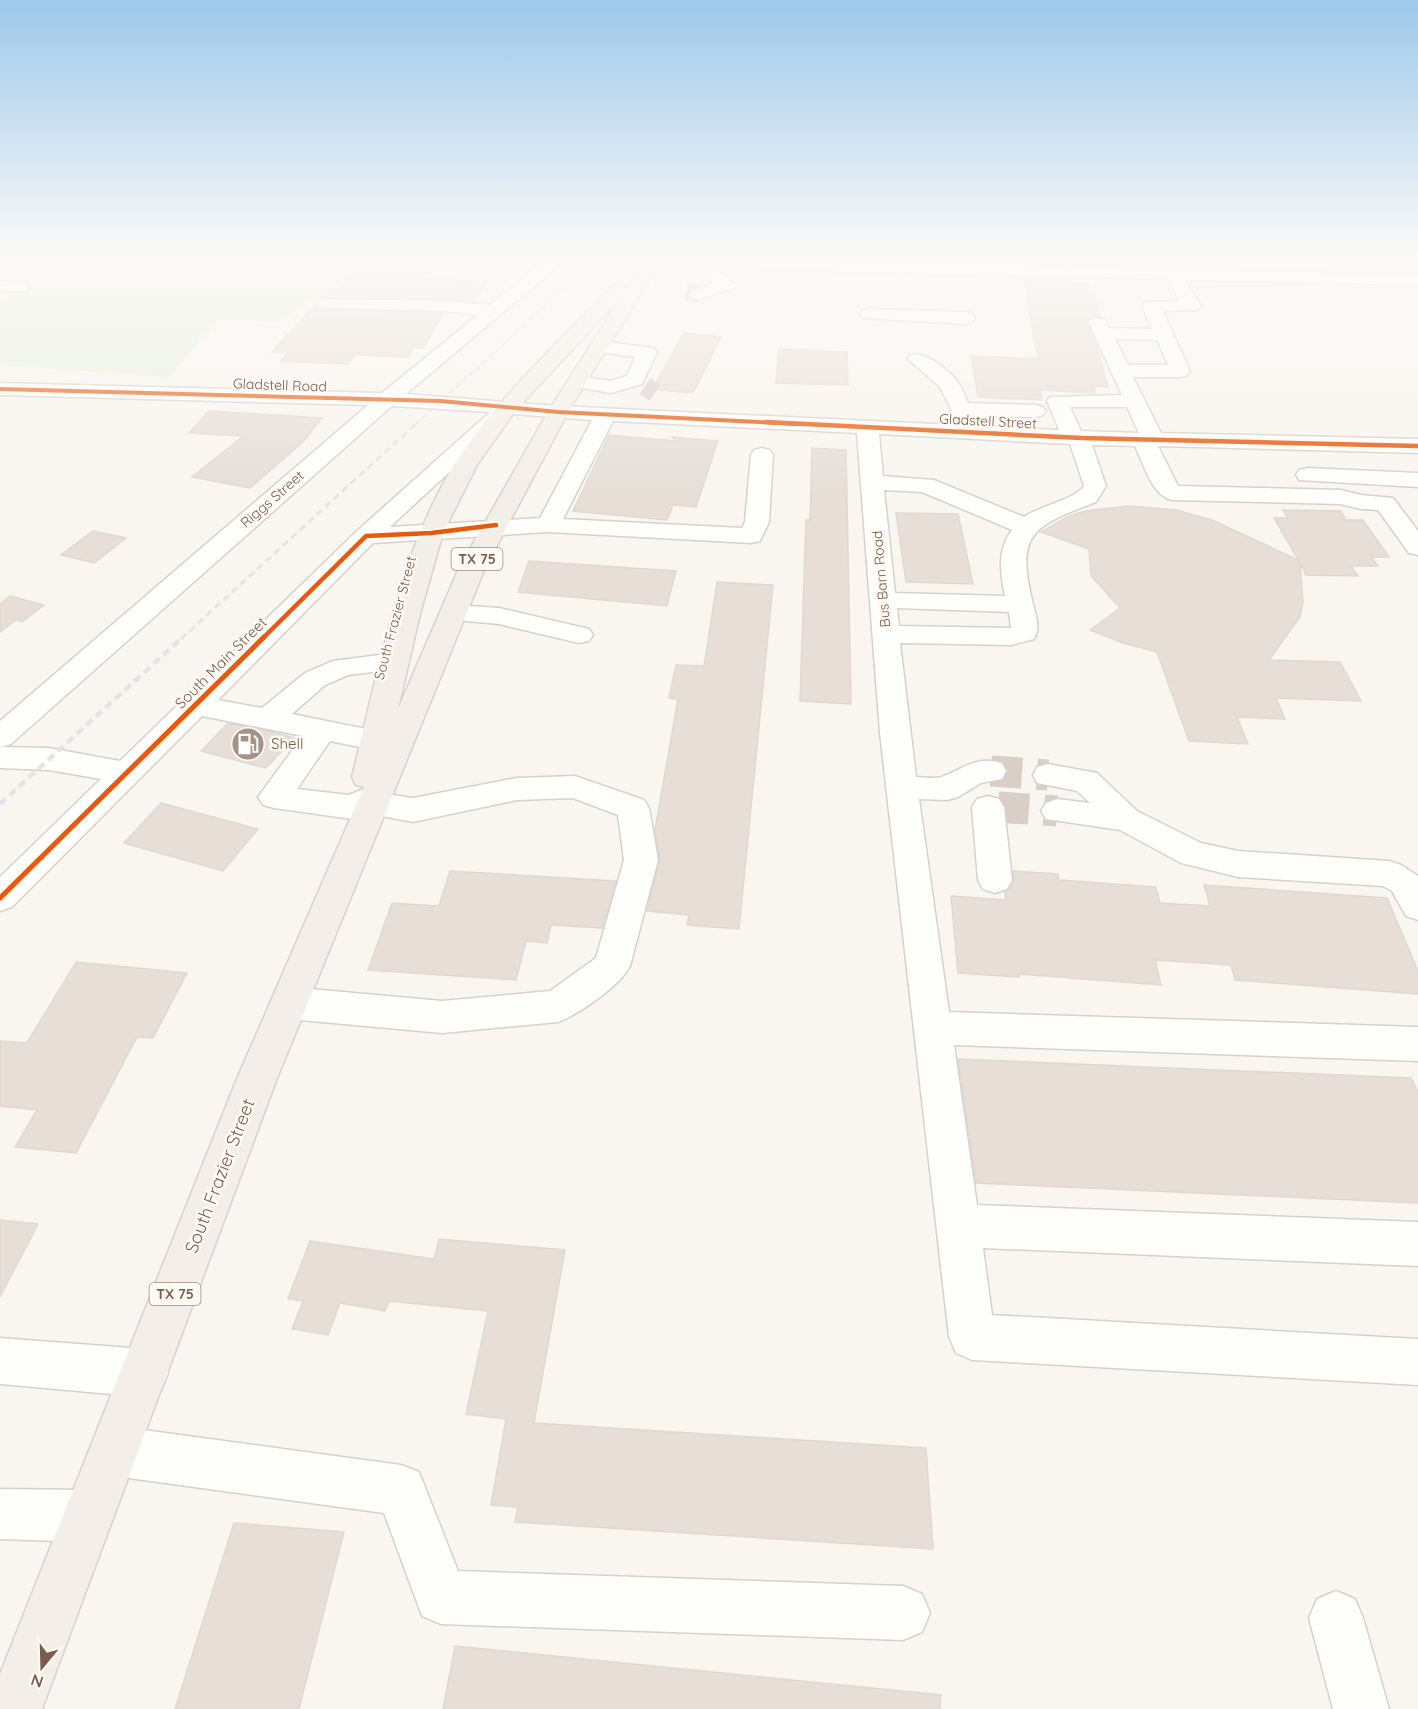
<svg xmlns="http://www.w3.org/2000/svg" width="1418" height="1709" viewBox="0 0 1418 1709" font-family="Quicksand,sans-serif">
<style>
.green{fill:#e7f0db}
.building{fill:#e6ded7;stroke:#e2d8d2;stroke-width:1.5}
.lines{fill:none;stroke-linecap:round;stroke-linejoin:round}
.minor-tunnel-far1{stroke:#d9cfc7;stroke-width:19;stroke-dasharray:19 10;stroke-linecap:butt}
.minor-tunnel{stroke:#d9cfc7;stroke-width:31;stroke-dasharray:31 15;stroke-linecap:butt}
.minor-casing{stroke:#d7d1cb;stroke-width:3}
.major-casing{stroke:#dad1cc;stroke-width:3}
.minor{fill:#fefefd;fill-rule:evenodd}
.major{fill:#f3eee8;fill-rule:evenodd}
.rail-far2{stroke:#e6e3e7;stroke-width:2;stroke-dasharray:5 4;stroke-linecap:butt}
.rail-far1{stroke:#e6e3e7;stroke-width:3;stroke-dasharray:7 4.5;stroke-linecap:butt}
.rail{stroke:#e6e3e7;stroke-width:4.5;stroke-dasharray:8 5;stroke-linecap:butt}
.cycleway-far2-casing{stroke:#fffaf3;stroke-width:6}
.cycleway-far1-casing{stroke:#fffaf3;stroke-width:8}
.cycleway-casing{stroke:#fffaf3;stroke-width:9}
.cycleway-far2{stroke:#e8590c;stroke-width:4}
.cycleway-far1{stroke:#e8590c;stroke-width:4.5}
.cycleway{stroke:#e8590c;stroke-width:5}
.labels{text-anchor:middle;stroke-width:5;stroke-linejoin:round;paint-order:stroke}
.far-street-label{font-size:14px;fill:#7a5c4d;stroke:#fffaf3}
.shield{fill:#fffaf3;stroke:#a28b7f;stroke-width:1.5}
.shield-label{font-size:14px;font-weight:bold;fill:#7a5c4d}
.street-label{font-size:15px;fill:#7a5c4d;stroke:#fffaf3}
.poi-label{font-size:15px;fill:#7a5c4d;stroke:#fffaf3;text-anchor:start}
.near-street-label{font-size:18px;fill:#7a5c4d;stroke:#fffaf3}
</style>
<rect width="100%" height="100%" fill="#f9f5f0"/>
<path class="green" d="M 44,255 L 377,255 L 280,322 L 219,319 L 169,377 L 0,365 L 0,303 Z"/>
<path class="building" d="M 351,274 L 367,275 L 487,282 L 474,301 L 323,297 L 331,288 L 339,289 Z
M 1024,281 L 1089,284 L 1091,293 L 1094,293 L 1101,317 L 1091,317 L 1087,324 L 1097,347 L 1108,387 L 1094,386 L 1095,393 L 1040,390 L 1042,400 L 978,397 L 971,356 L 1038,359 Z
M 316,304 L 321,309 L 327,310 L 444,313 L 423,348 L 413,348 L 408,357 L 355,355 L 348,364 L 281,361 L 288,352 L 272,352 Z
M 684,333 L 721,337 L 693,393 L 652,389 Z
M 779,349 L 847,352 L 848,385 L 776,383 Z
M 209,411 L 322,418 L 304,441 L 250,488 L 192,477 L 243,436 L 189,433 Z
M 609,435 L 677,441 L 672,437 L 718,441 L 696,507 L 673,505 L 667,520 L 573,511 Z
M 812,448 L 846,450 L 851,704 L 800,701 L 806,520 L 810,520 Z
M 1128,506 L 1176,510 L 1212,520 L 1298,560 L 1274,518 L 1288,518 L 1283,510 L 1341,511 L 1346,520 L 1363,520 L 1389,557 L 1371,557 L 1378,566 L 1351,566 L 1358,576 L 1306,575 L 1300,563 L 1303,602 L 1300,617 L 1269,660 L 1340,662 L 1361,701 L 1276,698 L 1285,719 L 1237,717 L 1248,744 L 1189,741 L 1157,652 L 1123,643 L 1090,630 L 1120,608 L 1091,576 L 1089,549 L 1041,532 L 1067,517 L 1085,511 Z
M 896,513 L 958,514 L 973,584 L 906,582 Z
M 93,531 L 126,538 L 94,563 L 61,555 Z
M 529,561 L 676,571 L 667,606 L 518,592 Z
M 717,582 L 773,585 L 739,929 L 687,925 L 689,915 L 647,911 L 660,861 L 655,830 L 678,699 L 669,698 L 676,665 L 704,666 Z
M 10,596 L 44,605 L 22,622 L 16,620 L 0,632 L 0,604 Z
M 228,723 L 273,732 L 294,738 L 266,768 L 201,751 Z
M 161,803 L 258,829 L 223,871 L 124,843 Z
M 450,871 L 616,881 L 602,928 L 551,925 L 547,943 L 526,941 L 516,980 L 368,970 L 392,903 L 439,906 Z
M 1013,871 L 1058,874 L 1059,880 L 1156,887 L 1160,903 L 1210,906 L 1204,885 L 1387,898 L 1418,971 L 1418,994 L 1235,980 L 1231,965 L 1155,960 L 1161,985 L 1019,974 L 1019,977 L 958,973 L 951,896 L 1006,900 L 1005,892 L 1009,890 L 1014,881 Z
M 76,962 L 187,973 L 153,1038 L 137,1037 L 76,1153 L 15,1147 L 37,1110 L 0,1106 L 0,1041 L 27,1043 Z
M 958,1059 L 1411,1078 L 1418,1092 L 1418,1203 L 976,1183 Z
M 0,1220 L 38,1224 L 0,1297 Z
M 439,1239 L 565,1250 L 534,1423 L 926,1448 L 933,1549 L 515,1522 L 518,1507 L 491,1505 L 506,1419 L 466,1414 L 488,1311 L 389,1301 L 385,1311 L 340,1303 L 328,1335 L 292,1329 L 303,1301 L 288,1299 L 310,1241 L 434,1259 Z
M 234,1523 L 344,1532 L 299,1709 L 175,1709 Z
M 455,1646 L 941,1695 L 940,1709 L 443,1709 Z"/>
<g class="lines">
<path class="minor-tunnel-far1" d="M 686,292 L 699,294
M 645,386 L 655,393"/>
<path class="minor-tunnel" d="M 991,771 L 1048,775
M 998,807 L 1057,811"/>
<g class="minor-casing">
<path id="minor" d="M 648,255 L 1418,275 L 1418,285 L 1185,280 L 1201,306 L 1198,310 L 1163,311 L 1190,371 L 1187,375 L 1180,377 L 1133,377 L 1161,433 L 1418,439 L 1418,453 L 1158,446 L 1178,486 L 1341,490 L 1361,495 L 1393,498 L 1418,531 L 1418,555 L 1409,553 L 1378,510 L 1361,509 L 1341,504 L 1172,500 C 1151,495 1144,464 1135,446 L 1092,445 L 1106,486 L 1096,502 C 1030,527 1015,534 1034,608 C 1037,619 1040,629 1034,639 L 1011,645 L 900,643 L 916,777 C 924,777 937,780 944,776 C 966,767 976,756 1002,763 L 1006,771 L 1002,779 L 981,783 L 958,797 L 947,800 L 919,799 L 949,1012 L 1418,1027 L 1418,1061 L 954,1045 L 977,1205 L 1418,1222 L 1418,1266 L 983,1248 L 992,1315 L 1418,1339 L 1418,1385 L 972,1360 L 956,1353 L 949,1337 L 880,733 L 857,433 L 613,421 L 563,519 L 742,528 L 745,522 L 751,455 L 754,450 L 762,448 L 770,450 L 773,455 L 769,522 L 760,541 L 751,543 L 548,532 L 373,543 L 218,700 L 262,708 L 305,673 L 333,661 L 395,653 L 405,656 L 409,662 L 405,668 L 348,675 L 325,685 L 292,714 L 386,733 L 390,740 L 386,747 L 375,750 L 330,741 L 297,789 L 349,795 L 361,790 L 413,798 L 517,778 L 575,776 L 644,800 L 649,808 L 658,860 L 630,966 C 620,986 579,1014 558,1022 L 442,1033 L 289,1019 L 276,1014 L 270,1003 L 276,992 L 289,987 L 442,1001 L 550,991 L 596,958 L 624,860 L 618,815 L 573,798 L 517,800 L 413,822 L 371,814 L 359,820 L 274,808 L 263,805 L 258,797 L 303,736 L 202,716 L 12,907 L 0,911 L 0,877 L 101,779 L 49,770 L 0,768 L 0,721 L 368,405 L 0,395 L 0,383 L 382,393 L 478,315 L 444,311 L 327,308 L 321,307 L 318,303 L 321,299 L 444,301 L 490,305 L 543,261 L 555,261 L 557,265 L 555,269 L 406,394 L 558,406 L 954,425 L 951,409 L 940,387 L 908,359 L 911,355 C 926,351 947,369 957,381 C 962,387 965,396 968,403 L 1036,405 L 1043,407 L 1046,411 L 1043,415 L 1036,417 L 973,416 L 976,426 L 1059,430 L 1047,401 L 1050,397 L 1122,395 L 1089,323 L 1091,319 L 1105,319 L 1109,328 L 1152,329 L 1142,306 L 1145,302 L 1180,301 L 1168,279 L 851,272 L 654,264 L 648,263 L 646,259 ZM 1115,339 L 1157,340 L 1168,365 L 1128,365 ZM 392,406 L 490,412 L 357,531 L 120,761 L 49,748 L 2,747 L 11,744 ZM 1070,407 L 1127,407 L 1139,433 L 1081,431 ZM 512,414 L 592,420 L 540,518 L 390,527 ZM 879,434 L 1070,444 L 1084,486 C 1074,500 1039,506 1024,517 L 934,480 L 883,476 ZM 884,490 L 922,492 L 1012,530 C 997,549 1000,573 1005,596 L 895,593 ZM 897,608 L 1009,612 L 1011,628 L 899,626 Z
M 712,269 L 718,270 L 736,285 L 733,289 L 699,299 L 693,298 L 690,294 L 693,290 L 714,284 L 703,274 L 706,270 Z
M 0,281 L 26,283 L 29,287 L 26,291 L 0,291 Z
M 869,309 L 966,312 L 972,314 L 975,318 L 972,322 L 966,324 L 863,318 L 860,314 L 863,310 Z
M 599,341 L 654,348 L 657,352 L 642,384 L 611,393 L 570,386 L 567,382 L 570,378 L 577,376 L 610,381 L 627,376 L 635,357 L 592,351 L 589,347 L 592,343 Z
M 1307,468 L 1418,473 L 1418,487 L 1299,480 L 1296,475 L 1299,470 Z
M 453,605 L 499,608 L 589,629 L 593,635 L 589,641 L 579,643 L 499,624 L 444,619 L 440,613 L 444,607 Z
M 1048,764 L 1097,773 L 1137,811 L 1201,843 L 1238,851 L 1389,861 L 1401,865 L 1418,876 L 1418,920 L 1406,916 L 1392,891 L 1383,886 L 1238,877 L 1181,863 L 1120,830 L 1046,819 L 1041,811 L 1046,803 L 1057,799 L 1090,803 L 1077,791 L 1037,783 L 1033,775 L 1037,767 Z
M 988,796 L 999,799 L 1004,807 L 1012,880 L 1007,889 L 995,893 L 983,889 L 978,880 L 972,807 L 977,799 Z
M 0,1338 L 144,1349 L 161,1356 L 168,1373 L 161,1390 L 144,1397 L 0,1384 Z
M 114,1426 L 401,1465 L 419,1472 L 458,1571 L 903,1586 L 922,1594 L 930,1613 L 922,1632 L 903,1640 L 441,1624 L 422,1616 L 384,1513 L 114,1476 L 97,1468 L 89,1451 L 97,1434 Z
M 0,1489 L 88,1490 L 106,1498 L 114,1516 L 106,1534 L 88,1542 L 0,1539 Z
M 1336,1591 L 1355,1599 L 1363,1618 L 1389,1709 L 1333,1709 L 1309,1618 L 1317,1599 Z"/>
</g>
<g class="major-casing">
<path id="major" d="M 648,255 L 660,255 L 662,259 L 568,412 L 485,568 L 276,1081 L 42,1709 L 0,1709 L 0,1674 L 236,1081 L 364,787 L 356,785 L 352,777 C 377,677 400,549 456,462 C 499,396 559,342 614,285 L 620,284 L 628,287 ZM 619,300 L 548,412 L 459,568 L 398,709 L 420,614 L 443,533 L 477,465 L 515,411 Z"/>
</g>
<use href="#minor" class="minor"/>
<use href="#major" class="major"/>
<path class="rail-far2" d="M 416,424 L 601,255"/>
<path class="rail-far1" d="M 181,639 L 418,422"/>
<path class="rail" d="M 0,804 L 183,637"/>
<g class="cycleway-far2-casing">
<path id="cycleway-far2" d="M 0,389 L 441,401 L 558,412 L 797,424"/>
</g>
<g class="cycleway-far1-casing">
<path id="cycleway-far1" d="M 766,422 L 1082,438 L 1418,446
M 262,639 L 366,536 L 431,533 L 496,525"/>
</g>
<g class="cycleway-casing">
<path id="cycleway" d="M 0,898 L 264,637"/>
</g>
<use href="#cycleway-far2" class="cycleway-far2"/>
<use href="#cycleway-far1" class="cycleway-far1"/>
<use href="#cycleway" class="cycleway"/>
</g>
<linearGradient id="sky" x2="0" y2="1"><stop stop-color="#9ec9e9"/><stop offset="0.52" stop-color="#fcfaf8"/><stop offset="1" stop-color="#fcfaf8" stop-opacity="0"/></linearGradient>
<rect width="1418" height="494" fill="url(#sky)"/>
<defs>
<g id="fuel-disc" transform="scale(1.725)"><circle r="9.5" fill="#a69286" stroke="#fffaf3"/><path d="M-5.5-6h7V0h2V4h1.3V-2.5L3-4.5l.8-.8L6-3V5H2.5V1h-1V6h-7ZM-4.2-4.7v3.2H.2V-4.7Z" fill="#fff"/></g>
</defs>
<g fill-rule="evenodd">
<use href="#fuel-disc" x="248" y="744"/>
</g>
<g class="labels">
<g class="far-street-label">
<text transform="translate(280 385) rotate(2)" y="5">Gladstell Road</text>
<text transform="translate(988 421) rotate(3)" y="5">Gladstell Street</text>
<text transform="translate(272 499) rotate(-41)" y="5">Riggs Street</text>
<text transform="translate(881 579) rotate(-95)" y="5">Bus Barn Road</text>
<text transform="translate(395 618) rotate(-75)" y="5">South Frazier Street</text>
</g>
<g class="shield">
<rect x="451.5" y="548" width="51" height="22" rx="4.5"/>
<rect x="149.5" y="1283" width="51" height="22" rx="4.5"/>
</g>
<g class="shield-label">
<text x="477" y="564">TX 75</text>
<text x="175" y="1299">TX 75</text>
</g>
<g class="street-label">
<text transform="translate(221 663) rotate(-45)" y="5">South Main Street</text>
</g>
<g class="poi-label">
<text x="271" y="749">Shell</text>
</g>
<g class="near-street-label">
<text transform="translate(220 1176) rotate(-69)" y="6">South Frazier Street</text>
</g>
</g>
<g transform="translate(42 1667) rotate(199)" stroke="#fffaf3" stroke-width="4.5" paint-order="stroke">
<path d="M0-4.5L10 22L0 15L-10 22Z" fill="#7a5c4d"/>
<text y="-9" font-size="16" font-weight="bold" text-anchor="middle" fill="#7a5c4d">N</text>
</g>
</svg>
